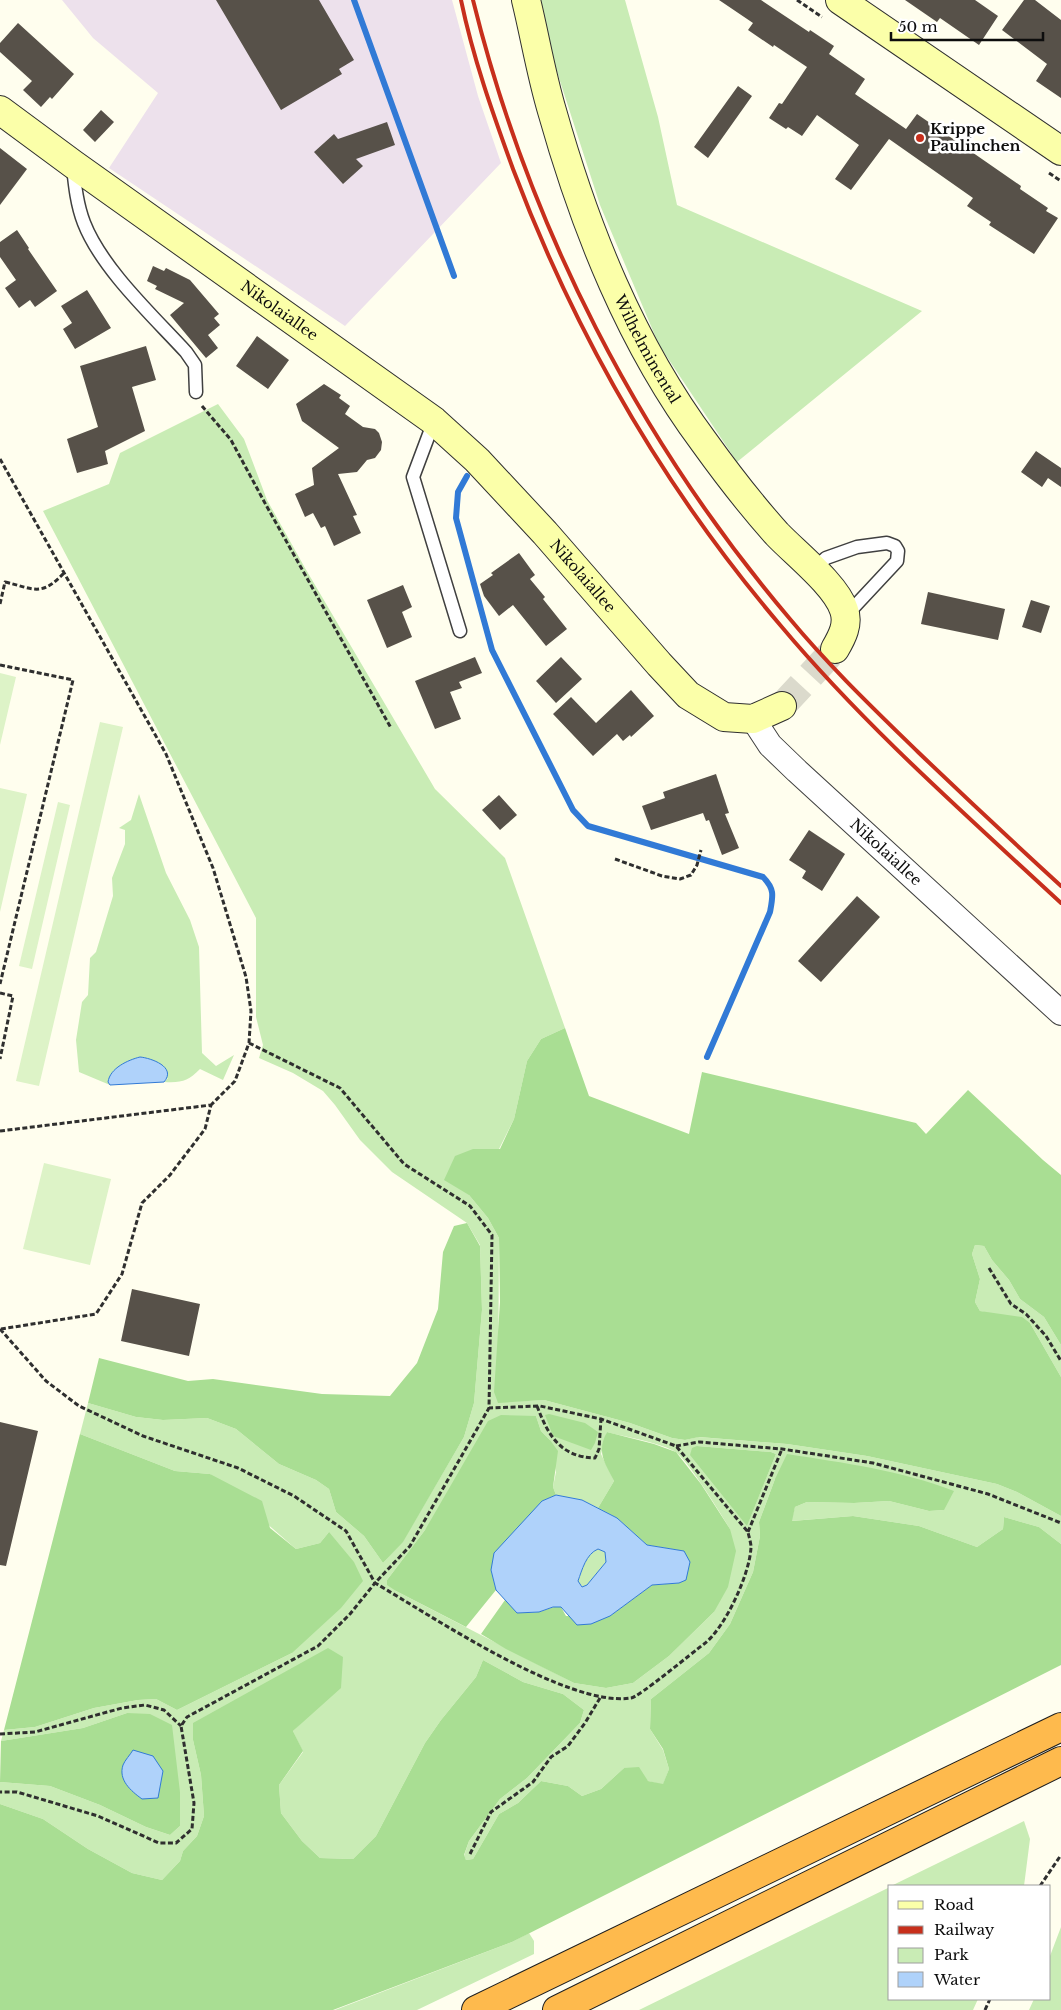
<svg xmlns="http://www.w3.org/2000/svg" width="1061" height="2010" viewBox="0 0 1061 2010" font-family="'Libre Baskerville',serif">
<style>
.industrial{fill:#ede1ec}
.green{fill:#c9ecb5;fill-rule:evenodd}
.forest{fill:#a9de93}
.pitch{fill:#ddf3c7}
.water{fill:#afd2fa;stroke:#317ad6;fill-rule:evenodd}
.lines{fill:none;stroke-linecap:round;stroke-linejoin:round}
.stream{stroke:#317ad6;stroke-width:6}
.building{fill:#575149}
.secondary-tunnel{stroke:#dbdacc;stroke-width:28;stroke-dasharray:28 14;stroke-linecap:butt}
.lane-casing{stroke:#404040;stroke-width:15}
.street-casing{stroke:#404040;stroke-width:26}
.secondary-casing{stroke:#2f2f2f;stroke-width:30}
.highway-casing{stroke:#1e1e1e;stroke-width:30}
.path{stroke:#2f2f2f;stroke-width:3;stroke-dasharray:5 2.5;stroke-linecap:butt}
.lane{stroke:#fff;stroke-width:12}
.street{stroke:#fff;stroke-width:24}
.secondary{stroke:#fbffa9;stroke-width:28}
.highway{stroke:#feba4d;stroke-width:28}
.rail{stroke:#c72f1c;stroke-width:4}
.poi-dot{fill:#c72f1c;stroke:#fff;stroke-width:2}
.labels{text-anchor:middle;stroke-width:5;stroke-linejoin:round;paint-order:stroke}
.poi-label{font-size:15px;font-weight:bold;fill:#0d0d0d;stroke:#fff;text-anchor:start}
.street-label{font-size:15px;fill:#0d0d0d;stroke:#fff}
</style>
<rect width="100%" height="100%" fill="#fffeee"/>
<path class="industrial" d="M 62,0 L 452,0 L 478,96 L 501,163 L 345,326 L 109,168 L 158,93 L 93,38 Z"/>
<path class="green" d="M 541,0 L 625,0 L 658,117 L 677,205 L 922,311 L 737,462 L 659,345 L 600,205 L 549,47 Z
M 218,404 L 244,439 L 267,500 L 305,568 L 435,789 L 505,858 L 565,1028 L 541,1039 L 527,1061 L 514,1119 L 499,1149 L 473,1149 L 469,1195 L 488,1218 L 499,1238 L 498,1402 L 544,1400 L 630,1423 L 672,1438 L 685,1440 L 698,1437 L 787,1444 L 867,1456 L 997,1484 L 1017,1492 L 1061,1516 L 1061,1544 L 1039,1527 L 1004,1517 L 1003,1529 L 977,1547 L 919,1526 L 853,1516 L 791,1521 L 795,1507 L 807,1502 L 854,1503 L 889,1501 L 929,1511 L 944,1510 L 775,1479 L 759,1522 L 760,1536 L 753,1572 L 730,1624 L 709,1653 L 651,1699 L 650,1729 L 663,1750 L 669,1769 L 663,1785 L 648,1781 L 624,1768 L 601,1789 L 582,1796 L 568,1786 L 541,1781 L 518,1803 L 499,1814 L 473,1859 L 466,1860 L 464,1856 L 469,1841 L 500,1799 L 527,1778 L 580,1723 L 584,1710 L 563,1694 L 523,1682 L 483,1660 L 476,1677 L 441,1720 L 425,1743 L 376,1836 L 353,1859 L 320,1858 L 302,1841 L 281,1813 L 279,1785 L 303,1752 L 293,1731 L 309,1715 L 193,1740 L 201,1775 L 204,1816 L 197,1836 L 183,1851 L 180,1861 L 162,1880 L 132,1873 L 88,1849 L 43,1819 L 0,1804 L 0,1782 L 50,1786 L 100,1805 L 146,1827 L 170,1835 L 180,1826 L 180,1792 L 127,1713 L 83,1728 L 1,1741 L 4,1730 L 35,1727 L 94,1708 L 138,1700 L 156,1699 L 177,1710 L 292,1653 L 329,1532 L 320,1543 L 296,1549 L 210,1474 L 175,1471 L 80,1434 L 88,1403 L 136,1417 L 163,1420 L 207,1418 L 236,1429 L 279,1464 L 316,1480 L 329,1489 L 336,1512 L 364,1536 L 383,1563 L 403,1541 L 464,1437 L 474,1403 L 482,1310 L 480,1245 L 467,1223 L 392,1172 L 360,1140 L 335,1105 L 323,1091 L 293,1073 L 259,1058 L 263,1045 L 256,1017 L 256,918 L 43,511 L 109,484 L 120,453 ZM 536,1416 L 541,1431 L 550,1440 L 556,1472 L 553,1487 L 556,1495 L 582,1500 L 598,1508 L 614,1481 L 601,1454 L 607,1432 C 629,1438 654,1441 674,1451 C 687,1458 720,1513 730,1529 L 714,1612 L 669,1656 L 633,1683 L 606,1688 L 574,1683 L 396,1591 L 387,1580 L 425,1530 ZM 697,1446 L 771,1452 L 776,1454 L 747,1525 L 726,1499 Z
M 139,794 L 166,873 L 190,920 L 199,947 L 202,1053 L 216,1066 L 234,1055 L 223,1080 L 200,1069 C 188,1081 182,1083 164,1082 L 168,1078 L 108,1082 L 110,1085 L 79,1072 L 76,1040 L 82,1002 L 88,995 L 90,958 L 96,952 L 113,896 L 112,878 L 125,844 L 125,830 L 119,828 L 131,820 Z
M 975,1245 L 984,1246 L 992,1260 L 1009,1280 L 1020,1299 L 1044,1317 L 1061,1345 L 1061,1377 L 1030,1323 L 980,1311 L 975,1302 L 980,1279 L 972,1254 Z
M 598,1549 L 605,1552 L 606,1562 L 587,1585 L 583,1587 L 578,1582 C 582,1570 586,1554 598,1549 Z
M 1024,1821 L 1030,1839 L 1024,1886 L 891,1886 Z
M 890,1887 L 890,1999 L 978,1999 L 973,2010 L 639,2010 Z
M 1061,1927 L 1061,2010 L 1029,2010 L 1034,1999 L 1050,1999 L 1050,1956 Z
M 529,1933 L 534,1941 L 534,1954 L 417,2010 L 335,2010 L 512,1942 Z"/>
<path class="forest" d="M 565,1028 L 589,1096 L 689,1134 L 702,1072 L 916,1123 L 926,1134 L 968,1090 L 1043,1160 L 1061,1175 L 1061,1345 L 1044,1317 L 1020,1299 L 1009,1280 L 992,1260 L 984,1246 L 975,1245 L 972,1254 L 980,1279 L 975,1302 L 980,1311 L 1022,1317 L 1030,1323 L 1061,1377 L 1061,1516 L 1017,1492 L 997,1484 L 867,1456 L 787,1444 L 699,1437 L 685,1440 L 672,1438 L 630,1423 L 544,1400 L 498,1403 L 494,1392 L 500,1302 L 499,1238 L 488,1218 L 469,1195 L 444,1180 L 455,1156 L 473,1149 L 500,1149 L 514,1119 L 527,1061 L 541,1039 Z
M 467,1223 L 480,1246 L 482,1310 L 474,1403 L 464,1437 L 403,1542 L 383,1563 L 364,1536 L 336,1512 L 329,1489 L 316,1480 L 279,1464 L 236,1429 L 207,1418 L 163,1420 L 136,1417 L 88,1403 L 99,1358 L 188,1381 L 213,1379 L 322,1394 L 390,1396 L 417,1363 L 438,1309 L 443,1252 L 454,1226 Z
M 549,1414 L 585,1423 L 598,1432 L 595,1443 L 591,1450 L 553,1436 L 545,1415 Z
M 501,1415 L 536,1416 L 541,1431 L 550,1440 L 558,1451 L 553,1487 L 556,1495 L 542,1501 L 491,1570 L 496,1590 L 466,1627 L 396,1591 L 387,1585 L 387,1580 L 425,1530 L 488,1421 Z
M 607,1432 L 654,1444 L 676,1452 L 701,1484 L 730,1529 L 736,1551 L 728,1587 L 714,1612 L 669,1656 L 633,1683 L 606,1688 L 574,1683 L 506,1649 L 481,1634 L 505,1600 L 518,1613 L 539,1612 L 554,1607 L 561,1607 L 566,1616 L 610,1616 L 652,1585 L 679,1583 L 684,1551 L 647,1545 L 617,1518 L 598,1508 L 614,1481 C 605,1463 596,1452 607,1432 Z
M 80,1434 L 175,1471 L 210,1474 L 262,1501 L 270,1528 L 296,1549 L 320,1543 L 329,1532 L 354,1562 L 363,1581 L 341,1608 L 292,1653 L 177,1710 L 156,1699 L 138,1700 L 94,1708 L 35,1727 L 4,1730 Z
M 697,1446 L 771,1452 L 776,1454 L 747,1526 L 690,1455 L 692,1448 Z
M 787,1454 C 844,1463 900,1470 954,1491 L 944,1510 L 929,1511 L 889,1501 L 854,1503 L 807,1502 L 795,1507 L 792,1521 L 853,1516 L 919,1526 L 977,1547 L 1003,1529 L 1004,1517 L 1039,1527 L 1061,1544 L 1061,1665 L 512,1942 L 333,2010 L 0,2010 L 0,1804 L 43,1819 L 88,1849 L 132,1873 L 162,1880 L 180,1861 L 183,1851 L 197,1836 L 204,1816 L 201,1775 L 193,1740 L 193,1723 L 328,1648 L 343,1657 L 341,1688 L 293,1731 L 303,1751 L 279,1785 L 281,1813 L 302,1841 L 320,1858 L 353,1859 L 376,1836 L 425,1743 L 441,1720 L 476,1677 L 483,1660 L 523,1682 L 563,1694 L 584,1710 L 580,1723 L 527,1778 L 500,1799 L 469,1841 L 464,1855 L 466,1860 L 473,1859 L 499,1814 L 518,1803 L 541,1781 L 568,1786 L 582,1796 L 601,1789 L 624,1768 L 639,1767 L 648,1781 L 663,1784 L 669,1769 L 663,1749 L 650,1729 L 651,1699 L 709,1653 L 730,1624 L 753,1572 L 760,1536 L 759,1522 L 775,1479 Z
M 127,1713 L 150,1714 L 172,1725 L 180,1792 L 180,1826 L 170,1835 L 146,1827 L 100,1805 L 50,1786 L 0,1782 L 1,1741 L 83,1728 Z"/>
<path class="pitch" d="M 0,673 L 16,677 L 0,745 Z
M 100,722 L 123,727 L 39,1086 L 16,1081 Z
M 0,788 L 27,794 L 0,912 Z
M 58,802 L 70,805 L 32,969 L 19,966 Z
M 44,1163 L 111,1179 L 90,1265 L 23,1249 Z"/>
<path class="water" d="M 140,1057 C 151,1058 177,1067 164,1082 L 110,1085 L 108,1082 C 110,1068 128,1060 140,1057 Z
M 556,1495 L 582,1500 L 617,1518 L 647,1545 L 684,1551 L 690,1562 L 686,1580 L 679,1583 L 652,1585 L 610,1616 L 591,1624 L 577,1625 L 561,1607 L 553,1607 L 539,1612 L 517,1613 L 496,1590 L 491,1570 L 494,1553 L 542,1501 ZM 598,1549 L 605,1552 L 606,1562 L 587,1585 L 582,1587 L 578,1581 C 582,1570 586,1554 598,1549 Z
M 133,1750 L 153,1756 L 163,1771 L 158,1798 L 142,1799 C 131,1791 118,1780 123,1765 C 125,1760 130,1755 133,1750 Z"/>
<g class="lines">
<path class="stream" d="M 354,0 L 454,276
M 467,476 L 458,492 L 456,518 L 492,650 L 573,810 L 588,826 L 763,877 C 775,889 773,896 770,912 L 707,1057"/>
</g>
<path class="building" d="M 216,0 L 319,0 L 354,60 L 339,69 L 342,74 L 281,110 Z
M 719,0 L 761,0 L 809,32 L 810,30 L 834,46 L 829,54 L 865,79 L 855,94 L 906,129 L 917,114 L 1021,186 L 1020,189 L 1048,208 L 1046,211 L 1058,218 L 1034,254 L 989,225 L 991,222 L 967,206 L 973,198 L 889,139 L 851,190 L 835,179 L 859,145 L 817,115 L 802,136 L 788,127 L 786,129 L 769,118 L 779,103 L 782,104 L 807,67 L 774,45 L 773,47 L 748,30 L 753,23 Z
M 905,0 L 975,0 L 998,16 L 979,45 L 940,18 L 937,22 Z
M 1024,0 L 1035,0 L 1061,20 L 1061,98 L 1036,81 L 1047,64 L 1002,30 Z
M 18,23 L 74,74 L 52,99 L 50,97 L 41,107 L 23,90 L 32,81 L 0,52 L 0,43 Z
M 738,86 L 752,96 L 708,158 L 694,147 Z
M 101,110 L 114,122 L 95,142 L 83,130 Z
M 387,122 L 395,145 L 356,159 L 363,166 L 343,184 L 314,152 L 334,134 L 338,139 Z
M 0,148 L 27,169 L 0,205 Z
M 17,230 L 29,248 L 28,249 L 57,291 L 35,307 L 30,300 L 19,308 L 5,288 L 16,280 L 0,257 L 0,242 Z
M 153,266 L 164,271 L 166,268 L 190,280 L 219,314 L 214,318 L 220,325 L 208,335 L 218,348 L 206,358 L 170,315 L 184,303 L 155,289 L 157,286 L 147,281 Z
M 87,290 L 111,328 L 75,349 L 63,329 L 72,323 L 61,306 Z
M 257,336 L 289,360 L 268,389 L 236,366 Z
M 146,346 L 156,380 L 132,387 L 145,431 L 105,451 L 108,464 L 77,473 L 67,439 L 98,427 L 80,366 Z
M 324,384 L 341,395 L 339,398 L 350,406 L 345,414 L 363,427 L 375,429 L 379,433 L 382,442 L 381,450 L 375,458 L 367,460 L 357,472 L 338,474 L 357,515 L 353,516 L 361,533 L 334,546 L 325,526 L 321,528 L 313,513 L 305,517 L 295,494 L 314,485 L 312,468 L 339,448 L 302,421 L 296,404 Z
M 1036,451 L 1061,468 L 1061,487 L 1048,478 L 1042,487 L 1021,472 Z
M 519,553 L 535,575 L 530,579 L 545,597 L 543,599 L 567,629 L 546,646 L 513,605 L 499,616 L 484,596 L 480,584 L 493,575 L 491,573 Z
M 403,585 L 412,607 L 402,612 L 412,637 L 387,648 L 367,600 Z
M 928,592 L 1005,609 L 998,640 L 921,624 Z
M 1031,600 L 1050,606 L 1041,633 L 1022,627 Z
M 475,657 L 482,673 L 459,682 L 462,688 L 450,692 L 461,719 L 435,729 L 415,681 Z
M 561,657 L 582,679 L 556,703 L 536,681 Z
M 631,690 L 654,716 L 631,737 L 630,735 L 623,741 L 617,734 L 593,756 L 553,714 L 571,697 L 596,723 Z
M 716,774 L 729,813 L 725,814 L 739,848 L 722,855 L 709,820 L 706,821 L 703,813 L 651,830 L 642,806 L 665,798 L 663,792 Z
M 499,795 L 517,815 L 500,830 L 482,810 Z
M 809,830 L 845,854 L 822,891 L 802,878 L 806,871 L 789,860 Z
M 857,896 L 880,917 L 821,982 L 798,961 Z
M 132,1289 L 200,1304 L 189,1356 L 121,1341 Z
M 0,1422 L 38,1431 L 6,1566 L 0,1565 Z"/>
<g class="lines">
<path class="secondary-tunnel" d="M 782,706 L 835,649"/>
<g class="lane-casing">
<path id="lane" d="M 73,167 C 75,186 77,205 84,223 C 102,269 153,316 186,352 L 195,365 L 196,392
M 434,421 L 413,477 L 460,631
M 813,570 L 826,558 L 857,547 L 887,543 L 895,546 L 898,551 L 897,561 L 855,606 L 844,610"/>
</g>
<g class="street-casing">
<g id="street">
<path id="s1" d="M 753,719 L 770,745 L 797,771 L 1061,1013"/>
</g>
</g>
<g class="secondary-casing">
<g id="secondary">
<path id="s2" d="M 526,0 C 535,37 541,74 552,111 C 585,228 631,344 704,442 C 727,474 751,505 777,534 C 795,553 836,585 844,610 C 849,624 842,637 835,649"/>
<path d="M 840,0 L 1061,151"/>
<path id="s3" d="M 0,110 L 73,164 L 434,421 L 477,460 L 545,533 L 659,664 L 688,695 L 724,717 L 753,719 L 782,706"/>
</g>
</g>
<g class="highway-casing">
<path id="highway" d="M 476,2010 L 1061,1727
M 557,2010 L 1061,1761"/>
</g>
<path class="path" d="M 797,0 L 822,17
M 1049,173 L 1061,181
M 202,406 L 231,440 L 266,505 L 391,728
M 0,459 L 166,754 L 213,868 L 246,977 L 251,1011 L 249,1043 L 235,1081 L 211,1105
M 0,604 L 5,582 C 35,589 41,597 64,573
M 0,665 L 73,680 L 0,984
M 615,859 L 662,876 L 680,879 L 691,875 L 697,865 L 701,850
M 0,993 L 13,996 L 0,1059
M 249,1043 L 340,1088 L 404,1164 L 470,1206 L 492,1235 L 489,1408 L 410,1546 L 375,1583 C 432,1616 568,1708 631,1698 C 639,1697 693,1652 704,1644 C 725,1628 750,1574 751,1547 C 751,1543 749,1537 748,1532 L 676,1446 L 601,1419 L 540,1406 L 489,1408
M 0,1131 L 211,1105 L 205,1129 L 170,1175 L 142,1203 L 122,1274 L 96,1314 L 1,1329
M 989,1268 L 1011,1304 L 1026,1314 L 1046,1336 L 1061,1361
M 0,1329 L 46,1381 L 79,1406 L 143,1436 L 238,1468 L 294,1496 L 346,1531 L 375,1583 L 350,1614 L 318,1646 L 187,1717 L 181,1726 L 194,1803 L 192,1829 L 176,1843 L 159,1843 L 98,1816 L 17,1792 L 0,1792
M 537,1406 C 548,1435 560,1457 595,1458 L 599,1449 L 601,1419
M 676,1446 L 699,1442 L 782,1449 L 873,1463 L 988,1494 L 1061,1523
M 748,1532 L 782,1449
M 0,1734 L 35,1732 L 122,1708 L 145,1705 L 164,1710 L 181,1726
M 470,1854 L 491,1812 L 533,1782 L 551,1757 L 568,1746 L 585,1723 L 600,1698
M 1040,1886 L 1061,1855
M 985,2010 L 990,1999"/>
<use href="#lane" class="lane"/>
<use href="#street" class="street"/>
<use href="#secondary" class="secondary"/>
<use href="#highway" class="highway"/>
<path class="rail" d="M 461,0 C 473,58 493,114 513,169 C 576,336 665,490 781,626 C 865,726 965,814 1061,903
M 473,0 C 529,227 639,441 790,619 C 829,666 874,709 918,752 C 965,797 1013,842 1061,886"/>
</g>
<circle class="poi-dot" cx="920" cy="138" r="5"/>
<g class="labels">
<g class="poi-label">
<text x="930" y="134">Krippe<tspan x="930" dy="17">Paulinchen</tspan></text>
</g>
<g class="street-label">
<text dy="5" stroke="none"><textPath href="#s3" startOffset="344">Nikolaiallee</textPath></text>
<text dy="5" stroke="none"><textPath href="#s2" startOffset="371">Wilhelminental</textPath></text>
<text dy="5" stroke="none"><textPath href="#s3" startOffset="749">Nikolaiallee</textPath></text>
<text dy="5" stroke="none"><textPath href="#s1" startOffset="189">Nikolaiallee</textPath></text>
</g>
</g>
<rect x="888" y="1885" width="162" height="115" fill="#ffffff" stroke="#9e9e9e"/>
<rect x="898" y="1901" width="25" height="8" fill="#fbffa9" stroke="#9e9e9e"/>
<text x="934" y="1910" font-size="15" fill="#0d0d0d">Road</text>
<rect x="898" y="1926" width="25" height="8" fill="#c72f1c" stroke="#9e9e9e"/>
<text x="934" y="1935" font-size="15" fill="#0d0d0d">Railway</text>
<rect x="898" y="1948" width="25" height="15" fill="#c9ecb5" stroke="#9e9e9e"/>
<text x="934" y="1960" font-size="15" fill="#0d0d0d">Park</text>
<rect x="898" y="1972" width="25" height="15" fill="#afd2fa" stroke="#9e9e9e"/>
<text x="934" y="1985" font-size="15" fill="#0d0d0d">Water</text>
<path d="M891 32v8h152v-8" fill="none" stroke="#0d0d0d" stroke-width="2.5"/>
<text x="898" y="32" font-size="15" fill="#0d0d0d" stroke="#ffffff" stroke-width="4" paint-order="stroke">50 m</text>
</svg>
